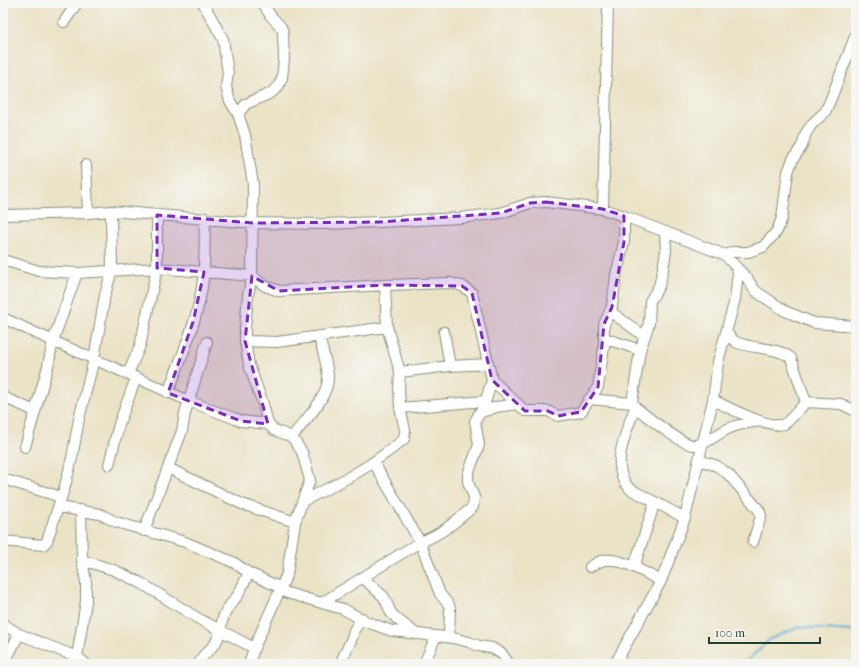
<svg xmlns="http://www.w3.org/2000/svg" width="859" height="667" viewBox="0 0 859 667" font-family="'IM FELL French Canon',serif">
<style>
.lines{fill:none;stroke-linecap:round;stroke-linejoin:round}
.stream{stroke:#65addc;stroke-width:2}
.minor-casing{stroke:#85907d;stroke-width:12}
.minor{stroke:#fff;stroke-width:10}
.marked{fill:#7b2cbf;fill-opacity:0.2;stroke:#7b2cbf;stroke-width:3;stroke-dasharray:8 5;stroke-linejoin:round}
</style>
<rect width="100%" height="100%" fill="#f6f6f2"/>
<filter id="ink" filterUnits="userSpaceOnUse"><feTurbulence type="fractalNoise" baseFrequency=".025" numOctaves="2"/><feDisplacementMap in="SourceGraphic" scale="8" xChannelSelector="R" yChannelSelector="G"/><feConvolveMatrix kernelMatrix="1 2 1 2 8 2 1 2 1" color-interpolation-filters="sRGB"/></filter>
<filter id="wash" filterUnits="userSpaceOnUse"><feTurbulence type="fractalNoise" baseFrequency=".012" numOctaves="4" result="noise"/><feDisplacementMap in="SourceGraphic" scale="16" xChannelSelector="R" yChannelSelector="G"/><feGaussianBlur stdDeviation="0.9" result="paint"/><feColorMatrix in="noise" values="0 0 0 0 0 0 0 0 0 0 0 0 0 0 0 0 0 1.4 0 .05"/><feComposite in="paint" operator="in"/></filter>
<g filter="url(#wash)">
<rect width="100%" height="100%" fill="#ebe3c6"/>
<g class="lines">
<path class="stream" d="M 744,664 L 770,639 L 799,627 L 850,631 L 856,630"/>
</g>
</g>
<g filter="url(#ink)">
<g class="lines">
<g class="minor-casing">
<path id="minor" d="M 203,3 L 223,39 L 228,73 L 226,87 L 230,101 L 238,114 L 245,135 L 253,184 L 252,276 L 248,295 L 245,328 L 245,341 L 249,365 L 263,404 L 268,424 L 274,430 L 292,437 L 302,452 L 310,480 L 295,522 L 287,574 L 254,648 L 249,664
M 64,22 L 77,3
M 238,114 L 246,104 L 271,93 L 278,87 L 282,78 L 284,59 L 283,32 L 281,27 L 270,15 L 263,3
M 86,165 L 88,213
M 603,209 L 608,3
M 3,215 L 88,213 L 111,211 L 253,223 L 324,224 L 380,222 L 459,218 L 501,213 L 530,203 L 546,202 L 603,209 L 624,216 L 725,255 L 737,268 L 738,273 L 735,299 L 718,362 L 713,400 L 685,518 L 661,581 L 615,664
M 725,255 L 733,252 L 748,252 L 763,247 L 777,231 L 782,218 L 788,172 L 793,159 L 802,146 L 806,133 L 812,124 L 825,112 L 830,101 L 856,34
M 3,260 L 39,271 L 77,273 L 157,268 L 252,276 L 265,286 L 279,291 L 385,285 L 451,283 L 462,286 L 472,293 L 492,380 L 484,406 L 475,421 L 479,445 L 468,474 L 468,482 L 474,497 L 473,507 C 455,522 442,534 420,542 L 323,602
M 737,268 L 747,278 L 753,288 L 757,292 L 785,311 L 814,323 L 856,326
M 611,312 L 644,336
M 3,318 L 53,341 L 189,401 L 241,421 L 268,424
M 444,332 L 450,366
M 726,332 C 729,336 733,341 738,343 C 753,349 778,347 791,358 L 806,402 L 841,404 L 856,411
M 604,338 L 640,350
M 245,341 L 277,342 L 387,327
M 400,372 L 450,366 L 488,364
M 128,374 L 140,346 L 157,268 L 157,215
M 492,380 L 525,411 L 548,411 L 558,416 L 581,412 L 598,387 L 599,381 L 604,347 L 604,324 L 612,307 L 616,275 L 624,242 L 624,216
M 168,393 C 180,360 195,327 201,293 C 206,269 204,243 205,218
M 3,397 L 35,411
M 589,399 L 632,403 L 635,407 C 647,416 681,445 694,445 C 708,445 718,432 730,428 C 739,424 750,423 760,421
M 713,400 C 725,406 772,430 784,424 C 789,422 801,407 806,402
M 632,403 L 640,350 L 649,324 L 650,301 L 659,286 L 663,269 L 666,251 L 665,232
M 635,407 C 627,432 608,467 630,489 L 685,518
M 400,408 L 485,401
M 479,413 L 496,407 L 517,404
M 292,437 C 304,421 329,398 328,376 C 327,363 322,349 319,337
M 25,447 L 48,366 L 53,341 L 77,273
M 699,460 L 717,466 L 728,474 L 759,510 L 761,516 L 753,542
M 374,463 L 420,542 L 440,594 L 449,605 L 450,609 L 449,637
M 109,465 L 119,424 L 136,378
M 168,468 L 242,504 L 295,522
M 3,479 L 61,497
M 303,501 C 341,482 371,467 404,439 L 405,430 L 400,408 L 399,389 L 400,372 L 387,327 L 385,285
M 59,507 L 100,514 L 116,522 L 185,542 L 233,562 L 249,573 L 281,588 L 282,590 L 287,593 L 343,609 L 367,622 L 392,631 L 453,638 L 469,642 L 479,646 L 492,648 L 502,654 L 509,664
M 144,531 L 182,431 L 185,413 L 207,342
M 3,541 L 43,545 L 47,541 L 65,486 L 72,458 L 79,419 L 94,359 L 105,295 L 112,270 L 111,211
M 82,560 L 114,570 L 141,583 L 199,619 L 254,648
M 590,567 C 595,564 599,561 605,560 C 620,557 647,574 661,581
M 634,567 L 655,502
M 363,578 L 384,597 L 391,613 L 397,619 L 415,633
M 3,624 L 19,634 L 77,657 L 86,664
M 4,664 L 19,634
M 74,664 L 77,657 L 86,601 L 86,582 L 82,560 L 81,510
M 199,664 L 203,656 L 215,644 L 218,638 L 223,618 L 227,609 L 238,595 L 249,573
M 340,664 L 352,638 L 354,630 L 362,618
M 424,664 L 436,636"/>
</g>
<use href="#minor" class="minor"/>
</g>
</g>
<path class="marked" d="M 546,202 L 603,209 L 624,216 L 624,242 L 612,307 L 604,324 L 598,387 L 581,412 L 558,416 L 548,411 L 525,411 L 492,380 L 472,293 L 462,286 L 385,285 L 279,291 L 252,276 L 245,341 L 268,424 L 241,421 L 168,393 L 193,322 L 204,272 L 157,268 L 157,215 L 253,223 L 380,222 L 501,213 L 530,203 Z"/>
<rect width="859" height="667" fill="none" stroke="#f6f6f2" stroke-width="16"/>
<path d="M709 637v6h111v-6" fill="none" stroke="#1f3d34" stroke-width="2"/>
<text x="715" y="637" font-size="12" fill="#1f3d34" stroke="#f6f6f2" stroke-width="3" paint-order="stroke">100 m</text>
</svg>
